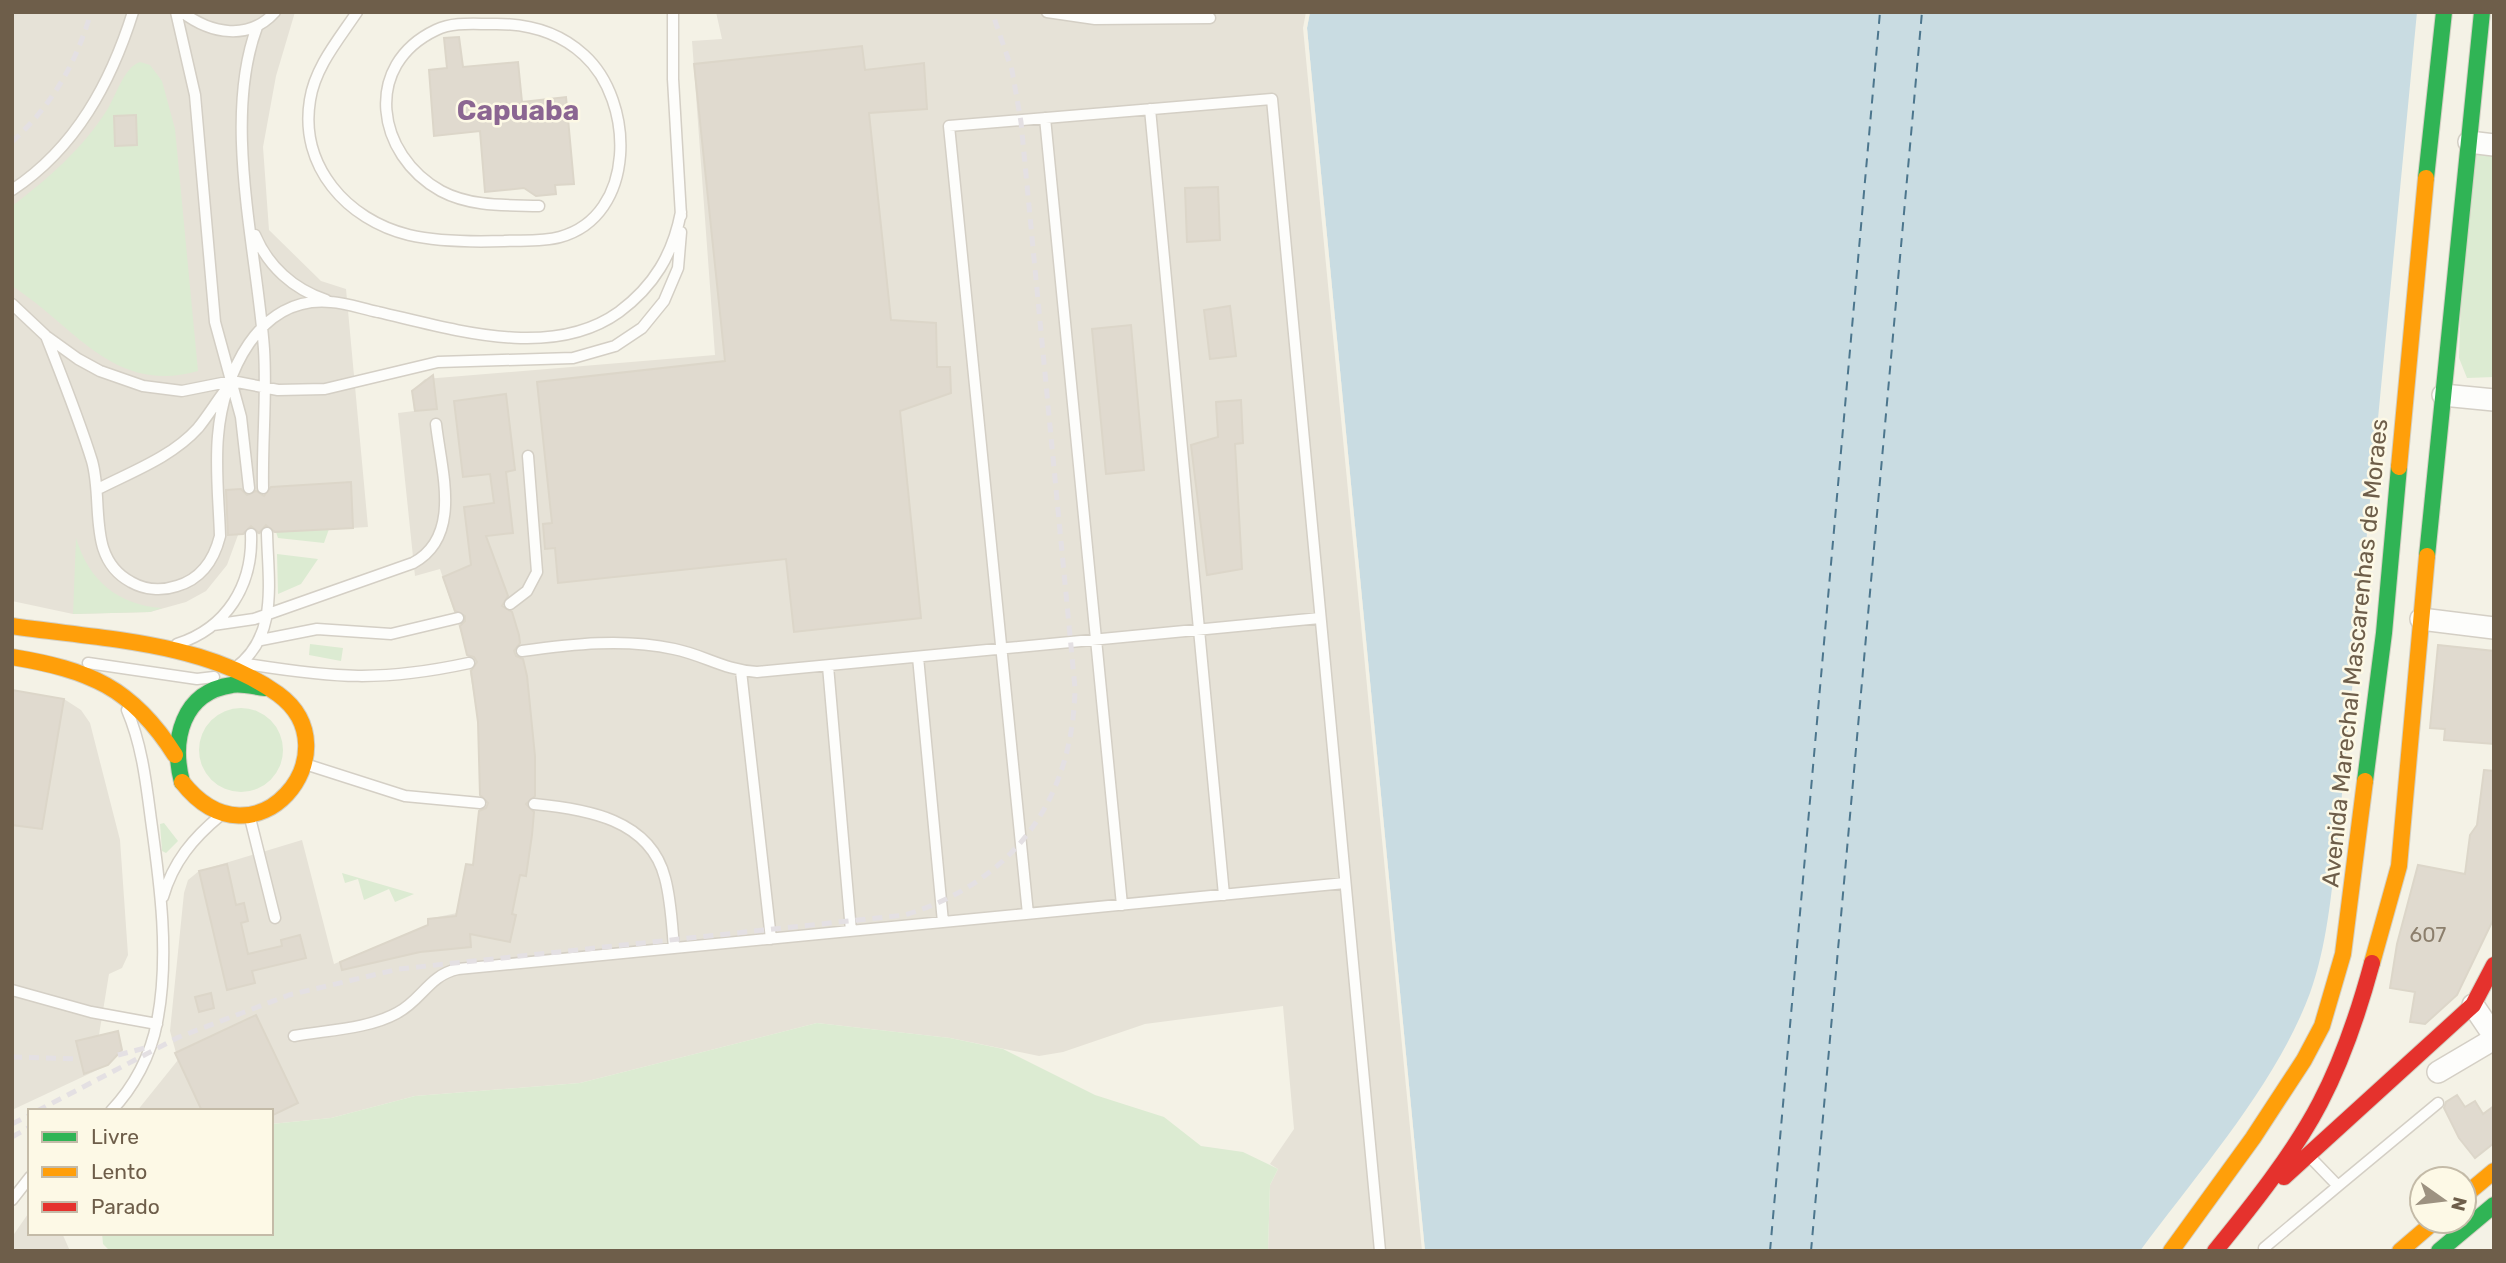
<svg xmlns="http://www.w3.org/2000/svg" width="2506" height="1263" viewBox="0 0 2506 1263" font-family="Rubik,sans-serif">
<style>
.industrial{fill:#e6e2d7}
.green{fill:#dcebd2}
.water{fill:#c9dce2}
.pier{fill:#f4f2e6}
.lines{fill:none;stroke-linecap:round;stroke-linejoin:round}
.ferry{stroke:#4c768d;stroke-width:2;stroke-dasharray:9 7;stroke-linecap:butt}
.building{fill:#e0dacf;stroke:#dcd6c9;stroke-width:2}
.lane-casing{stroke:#d4cfc5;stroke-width:13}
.street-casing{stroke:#d4cfc5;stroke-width:24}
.fast-casing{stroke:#d3cfc3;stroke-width:18}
.slow-casing{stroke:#d3cfc3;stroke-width:18}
.jam-casing{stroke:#d3cfc3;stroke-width:18}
.lane{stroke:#fdfdfb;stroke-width:10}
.street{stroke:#fdfdfb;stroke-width:21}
.fast{stroke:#30b455;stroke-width:16}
.slow{stroke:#ff9f0a;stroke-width:16}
.jam{stroke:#e5322d;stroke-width:16}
.rail{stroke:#e4e0e3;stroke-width:5;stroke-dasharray:10 7;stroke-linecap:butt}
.labels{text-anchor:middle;stroke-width:5;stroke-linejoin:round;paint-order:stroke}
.number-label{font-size:21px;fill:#8c7f6d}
.street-label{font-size:24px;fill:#6e5e4a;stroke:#fdf9e6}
.quarter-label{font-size:28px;font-weight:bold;fill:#8b6692;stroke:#fdf9e6}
</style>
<rect width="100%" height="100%" fill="#f4f2e6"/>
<path class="industrial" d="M 12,12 L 295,12 L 276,76 L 263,147 L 269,230 L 321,281 L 346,289 L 368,527 L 238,535 L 227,565 L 206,591 L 186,602 L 150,612 L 73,614 L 12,601 Z
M 716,12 L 1310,12 L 1307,28 L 1425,1251 L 1268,1251 L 1270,1185 L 1278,1169 L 1270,1164 L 1294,1129 L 1283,1006 L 1145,1024 L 1063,1052 L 1039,1056 L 950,1038 L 817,1023 L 580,1083 L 415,1096 L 331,1118 L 271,1124 L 271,1111 L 137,1111 L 178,1060 L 170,1031 L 184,893 L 188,880 L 199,871 L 302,840 L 334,964 L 428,925 L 428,919 L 457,913 L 466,864 L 473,865 L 478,830 L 480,794 L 478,722 L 466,648 L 440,569 L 415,576 L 398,413 L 414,411 L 412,391 L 425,379 L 715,355 L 692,41 L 722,39 Z
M 12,690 L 64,699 L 81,710 L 90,723 L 120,840 L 128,955 L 122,968 L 109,974 L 99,1035 L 118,1031 L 122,1050 L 108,1065 L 12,1110 Z
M 30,1211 L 30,1233 L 62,1233 L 70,1251 L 12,1251 L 12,1237 Z"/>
<path class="green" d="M 140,62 L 150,65 L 162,81 L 175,129 L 198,371 C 113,395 75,326 12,286 L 12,206 C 48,179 83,148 107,110 C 116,96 124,67 140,62 Z
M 2466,149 L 2494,152 L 2494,377 L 2467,378 L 2459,358 Z
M 329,529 L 324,543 L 278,538 L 276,532 Z
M 76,538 C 89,581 118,605 162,608 L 150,612 L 73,614 Z
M 277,554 L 318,559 L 301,584 L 278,594 Z
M 310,644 L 343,648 L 341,661 L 309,655 Z
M199 750a42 42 0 1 1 84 0a42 42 0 1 1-84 0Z
M 164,823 L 178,841 L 166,853 L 162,851 L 160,824 Z
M 342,873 L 414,894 L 395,902 L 389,889 L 364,900 L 358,879 L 345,883 Z
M 817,1023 L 950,1038 L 1003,1049 L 1095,1095 L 1164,1117 L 1201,1146 L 1243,1152 L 1278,1169 L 1270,1185 L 1268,1251 L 110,1251 L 103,1244 L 102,1233 L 271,1233 L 271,1124 L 331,1118 L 415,1096 L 580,1083 Z"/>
<path class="water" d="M 1310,12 L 2417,12 L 2337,846 C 2331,895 2327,946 2310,993 C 2276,1085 2198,1172 2140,1251 L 1425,1251 L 1307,28 Z"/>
<path class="pier" d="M 1306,12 L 1310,12 L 1307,28 L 1425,1251 L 1422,1251 L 1303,28 Z"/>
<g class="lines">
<path class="ferry" d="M 1770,1251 L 1880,12
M 1811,1251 L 1922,12"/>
</g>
<path class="building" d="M 459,37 L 463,67 L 518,62 L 522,102 L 566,97 L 574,184 L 555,185 L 556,194 L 536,196 L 524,188 L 485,192 L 480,131 L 434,136 L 429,70 L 447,68 L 444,38 Z
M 862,46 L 865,70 L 924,63 L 927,109 L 869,113 L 891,320 L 936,323 L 937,367 L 950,367 L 951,393 L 900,411 L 921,618 L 794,632 L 786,559 L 558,583 L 555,548 L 545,549 L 543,524 L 552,523 L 537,382 L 725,361 L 694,64 Z
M 136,115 L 137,145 L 115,146 L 114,116 Z
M 1218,187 L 1220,240 L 1187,242 L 1185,188 Z
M 1230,306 L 1236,356 L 1210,359 L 1204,310 Z
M 1131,325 L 1144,470 L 1106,474 L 1092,329 Z
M 433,375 L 437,409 L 415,411 L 412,391 Z
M 506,394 L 515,470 L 506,472 L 513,533 L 486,536 L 508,596 L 502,606 L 512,612 L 519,635 L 520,643 L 514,651 L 516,656 L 523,659 L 527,676 L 535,756 L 535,796 L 526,804 L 534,812 L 532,835 L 526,876 L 520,875 L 512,914 L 516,915 L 510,942 L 470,934 L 471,947 L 420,952 L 342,970 L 340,962 L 428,925 L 428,919 L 456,916 L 466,864 L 473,865 L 479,811 L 486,808 L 488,803 L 480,795 L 478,722 L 471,671 L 477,662 L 474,657 L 467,655 L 460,626 L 465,621 L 465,616 L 455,611 L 443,577 L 471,565 L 464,507 L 494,503 L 490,474 L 463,477 L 454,401 Z
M 1241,400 L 1243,443 L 1235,444 L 1242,569 L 1207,575 L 1191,445 L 1218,437 L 1216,402 Z
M 351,482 L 353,528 L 275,532 L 266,525 L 259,533 L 251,526 L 243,534 L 228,535 L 226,490 L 241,489 L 247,495 L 256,491 L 264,496 L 271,487 Z
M 2438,645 L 2494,651 L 2494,744 L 2444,740 L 2445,729 L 2430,728 Z
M 12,690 L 64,699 L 42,829 L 12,825 Z
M 2484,770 L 2494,771 L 2494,918 L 2457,995 L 2425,1024 L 2410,1022 L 2415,992 L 2390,988 L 2397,944 L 2418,865 L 2465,874 L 2470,835 L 2477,825 Z
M 227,864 L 236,905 L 244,903 L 248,921 L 241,923 L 248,954 L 282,946 L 281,940 L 300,935 L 306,958 L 252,971 L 255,983 L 227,990 L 199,871 Z
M 211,993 L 214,1008 L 199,1012 L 195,997 Z
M 256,1015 L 298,1103 L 271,1116 L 271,1111 L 202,1111 L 175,1053 Z
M 118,1031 L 122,1050 L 108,1065 L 84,1074 L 76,1041 Z
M 2457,1095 L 2465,1107 L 2475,1101 L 2483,1114 L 2494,1106 L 2494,1143 L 2475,1158 L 2459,1138 L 2444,1108 L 2446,1102 Z"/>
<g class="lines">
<g class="lane-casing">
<path id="lane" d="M 176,12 L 195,95 L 215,322 L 241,417 L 249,488
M 182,12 C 211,34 249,41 275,12
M 357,12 C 339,39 315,67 310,100 C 299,166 347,220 409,235 C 439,242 473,242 504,241 C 522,240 542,242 560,237 C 637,216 635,101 584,55 C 558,31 525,23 491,24 C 472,24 453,22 436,30 C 362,65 376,155 441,191 C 471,207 506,205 539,206
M 673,12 L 673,79 L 681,216
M 1047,12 L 1095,19 L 1210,18
M 257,27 C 222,120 257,251 264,349 C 267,395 262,442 263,488
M 1150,109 L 1224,895
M 1045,118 L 1122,905
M 12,190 C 76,148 111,82 133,12
M 255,235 C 268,266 293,289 326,300
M 12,304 L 46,336 L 78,359 L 100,371 L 143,386 L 182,391 L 232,381 L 278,390 L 325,389 L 438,362 L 573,358 L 615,346 L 642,328 L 664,301 L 678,268 L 681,232
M 46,336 C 62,377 79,419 92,461 C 104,503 86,558 131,582 C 145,590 162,591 177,586 C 201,579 214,560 220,536 C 219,503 215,469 218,436 C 223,375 258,295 331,302 C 347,303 363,309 378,312 C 452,329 551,361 619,312 C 654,286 673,254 681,212
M 98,489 C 131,472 172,457 198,428 C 207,417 215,404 224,392
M 510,604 L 527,591 L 537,572 L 528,456
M 213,625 L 254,619 L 413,563 C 463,536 441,470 436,424
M 261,640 L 317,629 L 391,634 L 458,618
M 177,644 C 227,628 253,585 251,534
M 522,651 C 572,644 624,638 674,649 C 704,655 724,670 757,672 L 1320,618
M 918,657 L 943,922
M 88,663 L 197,679 L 214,677
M 247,664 C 335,678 381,682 469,663
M 828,666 L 851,931
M 235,668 C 279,636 268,581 267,533
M 741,671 L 771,939
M 305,764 L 405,796 L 480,803
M 534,804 C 586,809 650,819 665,878 C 671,900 672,925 674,948
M 250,818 L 275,918
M 163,897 C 173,862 193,838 221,815
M 1028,914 L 949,126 L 1272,99 L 1380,1251
M 12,990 L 91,1012 L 157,1024
M 294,1036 C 327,1030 368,1029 397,1013 C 422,1000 429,975 458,969 L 1345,883
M 111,1111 C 134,1087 151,1055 157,1022 C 170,957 160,884 151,820 C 146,782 142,745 127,710
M 2311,1158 L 2338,1186 L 2438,1103
M 12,1200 L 30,1177
M 2264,1248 L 2338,1186"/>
</g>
<g class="street-casing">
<path id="street" d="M 2469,142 L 2494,145
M 2443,395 L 2494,400
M 2421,619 L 2494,628
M 2473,1005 L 2494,1036
M 2438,1072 L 2494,1039"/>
</g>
<g class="fast-casing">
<path id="fast" d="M 2426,178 L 2444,12
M 2427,556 L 2482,12
M 2365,781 L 2384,633 L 2399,467
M 182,782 C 171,740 182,692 232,685 C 242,683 255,687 265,688
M 2439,1251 L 2494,1205"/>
</g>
<g class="slow-casing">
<path id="slow" d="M 2399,467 L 2426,178
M 12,626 C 98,639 204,641 278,694 C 356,751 255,875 182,782
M 12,657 C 89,670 132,687 175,755
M 2372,963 L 2399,866 L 2427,556
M 2464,1196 L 2494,1171
M 2171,1251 L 2253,1138 L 2304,1060 L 2322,1026 L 2343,954 L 2365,781
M 2400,1251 L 2435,1221"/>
</g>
<g class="jam-casing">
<path id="jam" d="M 2284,1177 L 2473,1005 L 2494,965
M 2215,1251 C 2251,1207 2294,1153 2320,1103 C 2343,1059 2359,1011 2372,963"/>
</g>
<use href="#lane" class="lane"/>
<use href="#street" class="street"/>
<use href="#fast" class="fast"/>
<use href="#slow" class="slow"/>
<use href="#jam" class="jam"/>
<path class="rail" d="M 12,142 C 52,105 76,64 91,12
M 118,1055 L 145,1048
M 12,1057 L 80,1059
M 37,1111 L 179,1037 L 289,995 L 399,969 L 905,915 C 1013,882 1073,800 1075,688 L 1021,122 L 1012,70 L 992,12
M 12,1124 L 30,1115
M 12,1137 L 30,1127"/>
</g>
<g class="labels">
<g class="number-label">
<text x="2428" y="942">607</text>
</g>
<g class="street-label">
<text transform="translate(2355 653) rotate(-84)" y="8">Avenida Marechal Mascarenhas de Moraes</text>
</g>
<g class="quarter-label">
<text x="518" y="120">Capuaba</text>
</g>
</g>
<rect width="2506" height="1263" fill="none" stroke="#6e5e4a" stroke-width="28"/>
<rect x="28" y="1109" width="245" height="126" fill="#fdf9e6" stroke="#c4bba8" stroke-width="2"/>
<rect x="42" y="1132" width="35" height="10" fill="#30b455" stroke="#c4bba8" stroke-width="2"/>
<text x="91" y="1144" font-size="21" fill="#6e5e4a">Livre</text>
<rect x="42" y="1167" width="35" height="10" fill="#ff9f0a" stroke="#c4bba8" stroke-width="2"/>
<text x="91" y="1179" font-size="21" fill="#6e5e4a">Lento</text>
<rect x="42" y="1202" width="35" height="10" fill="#e5322d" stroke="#c4bba8" stroke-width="2"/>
<text x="91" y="1214" font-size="21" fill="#6e5e4a">Parado</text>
<g transform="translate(2443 1200) rotate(104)"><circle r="33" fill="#fdf9e6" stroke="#c4bba8" stroke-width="2"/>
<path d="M0-5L12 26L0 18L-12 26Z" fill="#9d9281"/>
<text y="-10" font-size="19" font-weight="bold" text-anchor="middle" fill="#6e5e4a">N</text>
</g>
</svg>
